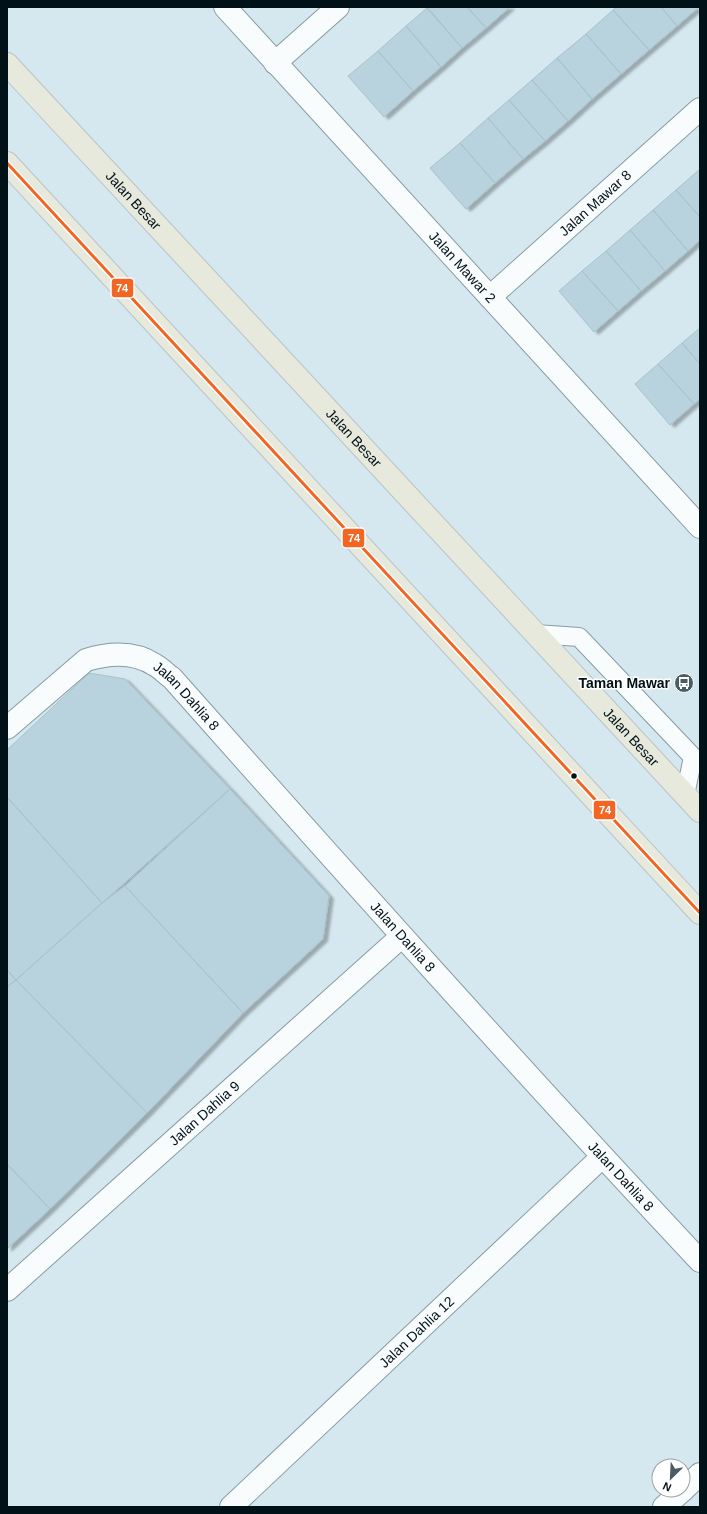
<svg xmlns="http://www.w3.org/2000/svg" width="707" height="1514" viewBox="0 0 707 1514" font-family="Arial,sans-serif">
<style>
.building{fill:#b8d3dd;stroke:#a7c2cc;filter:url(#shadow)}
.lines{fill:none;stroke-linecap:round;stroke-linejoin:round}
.service-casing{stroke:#869ca4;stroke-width:20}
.minor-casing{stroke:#869ca4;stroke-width:24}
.primary-casing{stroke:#b8c3c7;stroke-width:24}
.service{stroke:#f9fcfd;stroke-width:18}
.minor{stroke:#f9fcfd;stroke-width:22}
.primary{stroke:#e7e9dc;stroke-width:22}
.bus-1-casing{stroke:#fff;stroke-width:6}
.bus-1{stroke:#f26522;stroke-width:3}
.bus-dot{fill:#011118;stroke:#fff;stroke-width:1.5}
.labels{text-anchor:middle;stroke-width:3;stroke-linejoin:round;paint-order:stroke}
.street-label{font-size:14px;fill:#011118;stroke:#fff}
.poi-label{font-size:14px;font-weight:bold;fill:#011118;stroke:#fff;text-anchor:end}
.line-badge{stroke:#fff;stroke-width:1.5}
.badge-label{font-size:11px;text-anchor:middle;font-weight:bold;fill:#fff}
</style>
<defs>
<filter id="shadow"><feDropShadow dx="4.5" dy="2.5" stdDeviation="1" flood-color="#0004"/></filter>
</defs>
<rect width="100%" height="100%" fill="#d5e8ef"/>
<path class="building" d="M 427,7 L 467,7 L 486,28 L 462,48 Z
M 467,7 L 510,7 L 486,28 Z
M 616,7 L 661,7 L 677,26 L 649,50 L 613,10 Z
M 661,7 L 699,7 L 677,26 Z
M 427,8 L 462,48 L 441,67 L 406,26 Z
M 613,10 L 649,50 L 621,74 L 586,34 Z
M 406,26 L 441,67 L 413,91 L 378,51 Z
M 586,34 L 621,74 L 592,99 L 557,58 Z
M 378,51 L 413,91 L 384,117 L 348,76 Z
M 557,58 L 592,99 L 568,121 L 532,80 Z
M 532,80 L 568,121 L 545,141 L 509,100 Z
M 509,100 L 545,141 L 523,159 L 488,118 Z
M 488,118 L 523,159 L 495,183 L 460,143 Z
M 460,143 L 495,183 L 466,209 L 430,168 Z
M 700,169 L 700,217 L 676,190 Z
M 676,190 L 700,217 L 700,240 L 688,251 L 653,210 Z
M 653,210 L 688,251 L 665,271 L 630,230 Z
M 630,230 L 665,271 L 641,291 L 606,251 Z
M 606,251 L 641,291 L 618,311 L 582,271 Z
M 582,271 L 618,311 L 594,332 L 559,291 Z
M 700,328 L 700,364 L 682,343 Z
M 682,343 L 700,364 L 700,399 L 694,404 L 658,364 Z
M 658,364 L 694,404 L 670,425 L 635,384 Z
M 89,673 L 125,679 L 230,789 L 102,903 L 7,797 L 7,750 Z
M 230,789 L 329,896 L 323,939 L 243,1013 L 125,886 Z
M 7,797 L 102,903 L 16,980 L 7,970 Z
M 125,886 L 243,1013 L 147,1113 L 16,980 L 102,903 Z
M 7,970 L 16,980 L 7,987 Z
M 16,980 L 147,1113 L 50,1209 L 7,1164 L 7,987 Z
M 7,1164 L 50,1209 L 7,1249 Z"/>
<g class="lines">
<g class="service-casing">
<path id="service" d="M 536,634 L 579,637 L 693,757 L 685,795"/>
</g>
<g class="minor-casing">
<g id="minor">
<path id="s1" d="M 225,7 L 700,527"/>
<path d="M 275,63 L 338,7"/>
<path id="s2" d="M 490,297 L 700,109"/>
<path id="s3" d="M 7,728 L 86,660 C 109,653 134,651 155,665 C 161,668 166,674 172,678 C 346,874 521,1070 700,1261"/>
<path id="s4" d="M 7,1290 L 401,937"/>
<path d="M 683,1490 L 700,1474"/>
<path id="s5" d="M 231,1507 L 602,1157"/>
<path d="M 664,1507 L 683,1490"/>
</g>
</g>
<g class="primary-casing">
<g id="primary">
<path id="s6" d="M 7,64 L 700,811"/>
<path d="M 7,163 L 700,913"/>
</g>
</g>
<use href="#service" class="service"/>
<use href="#minor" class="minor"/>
<use href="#primary" class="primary"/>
<g class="bus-1-casing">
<path id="bus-1" d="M 7,163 L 700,913"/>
</g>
<use href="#bus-1" class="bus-1"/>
</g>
<defs>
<g id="bus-disc" transform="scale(1)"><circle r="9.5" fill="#4b5c63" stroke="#fff"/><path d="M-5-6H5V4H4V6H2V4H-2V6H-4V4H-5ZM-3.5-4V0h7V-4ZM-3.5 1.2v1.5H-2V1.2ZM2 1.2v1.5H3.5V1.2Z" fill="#fff"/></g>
</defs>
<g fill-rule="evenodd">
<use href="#bus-disc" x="684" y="683"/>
</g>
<circle class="bus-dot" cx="574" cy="776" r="3.5"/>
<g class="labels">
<g class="street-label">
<text dy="5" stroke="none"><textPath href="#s6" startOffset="186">Jalan Besar</textPath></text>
<text dy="5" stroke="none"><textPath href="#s2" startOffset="141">Jalan Mawar 8</textPath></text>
<text dy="5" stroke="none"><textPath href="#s1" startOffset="352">Jalan Mawar 2</textPath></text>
<text dy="5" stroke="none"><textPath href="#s6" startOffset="510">Jalan Besar</textPath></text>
<text dy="5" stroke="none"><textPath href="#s3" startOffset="220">Jalan Dahlia 8</textPath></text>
<text dy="5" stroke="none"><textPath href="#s6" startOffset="918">Jalan Besar</textPath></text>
<text dy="5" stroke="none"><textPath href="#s3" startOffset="544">Jalan Dahlia 8</textPath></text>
<text dy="5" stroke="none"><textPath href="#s4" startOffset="265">Jalan Dahlia 9</textPath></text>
<text dy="5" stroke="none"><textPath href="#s3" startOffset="868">Jalan Dahlia 8</textPath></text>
<text dy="5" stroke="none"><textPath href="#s5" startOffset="255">Jalan Dahlia 12</textPath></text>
</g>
<g class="poi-label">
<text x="670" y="688">Taman Mawar</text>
</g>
</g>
<g class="line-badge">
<rect x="111" y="278" width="23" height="20" rx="4" fill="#f26522"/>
<rect x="342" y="528" width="23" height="20" rx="4" fill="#f26522"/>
<rect x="593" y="800" width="23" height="20" rx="4" fill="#f26522"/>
</g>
<g class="badge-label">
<text x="122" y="292">74</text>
<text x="354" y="542">74</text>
<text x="605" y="814">74</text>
</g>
<rect width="707" height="1514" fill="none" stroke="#011118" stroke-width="16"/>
<g transform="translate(671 1478) rotate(204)"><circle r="19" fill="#ffffff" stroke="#99a0a3"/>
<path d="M0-3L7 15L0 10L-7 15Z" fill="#4b5c63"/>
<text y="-6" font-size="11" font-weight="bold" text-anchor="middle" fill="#011118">N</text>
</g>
</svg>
